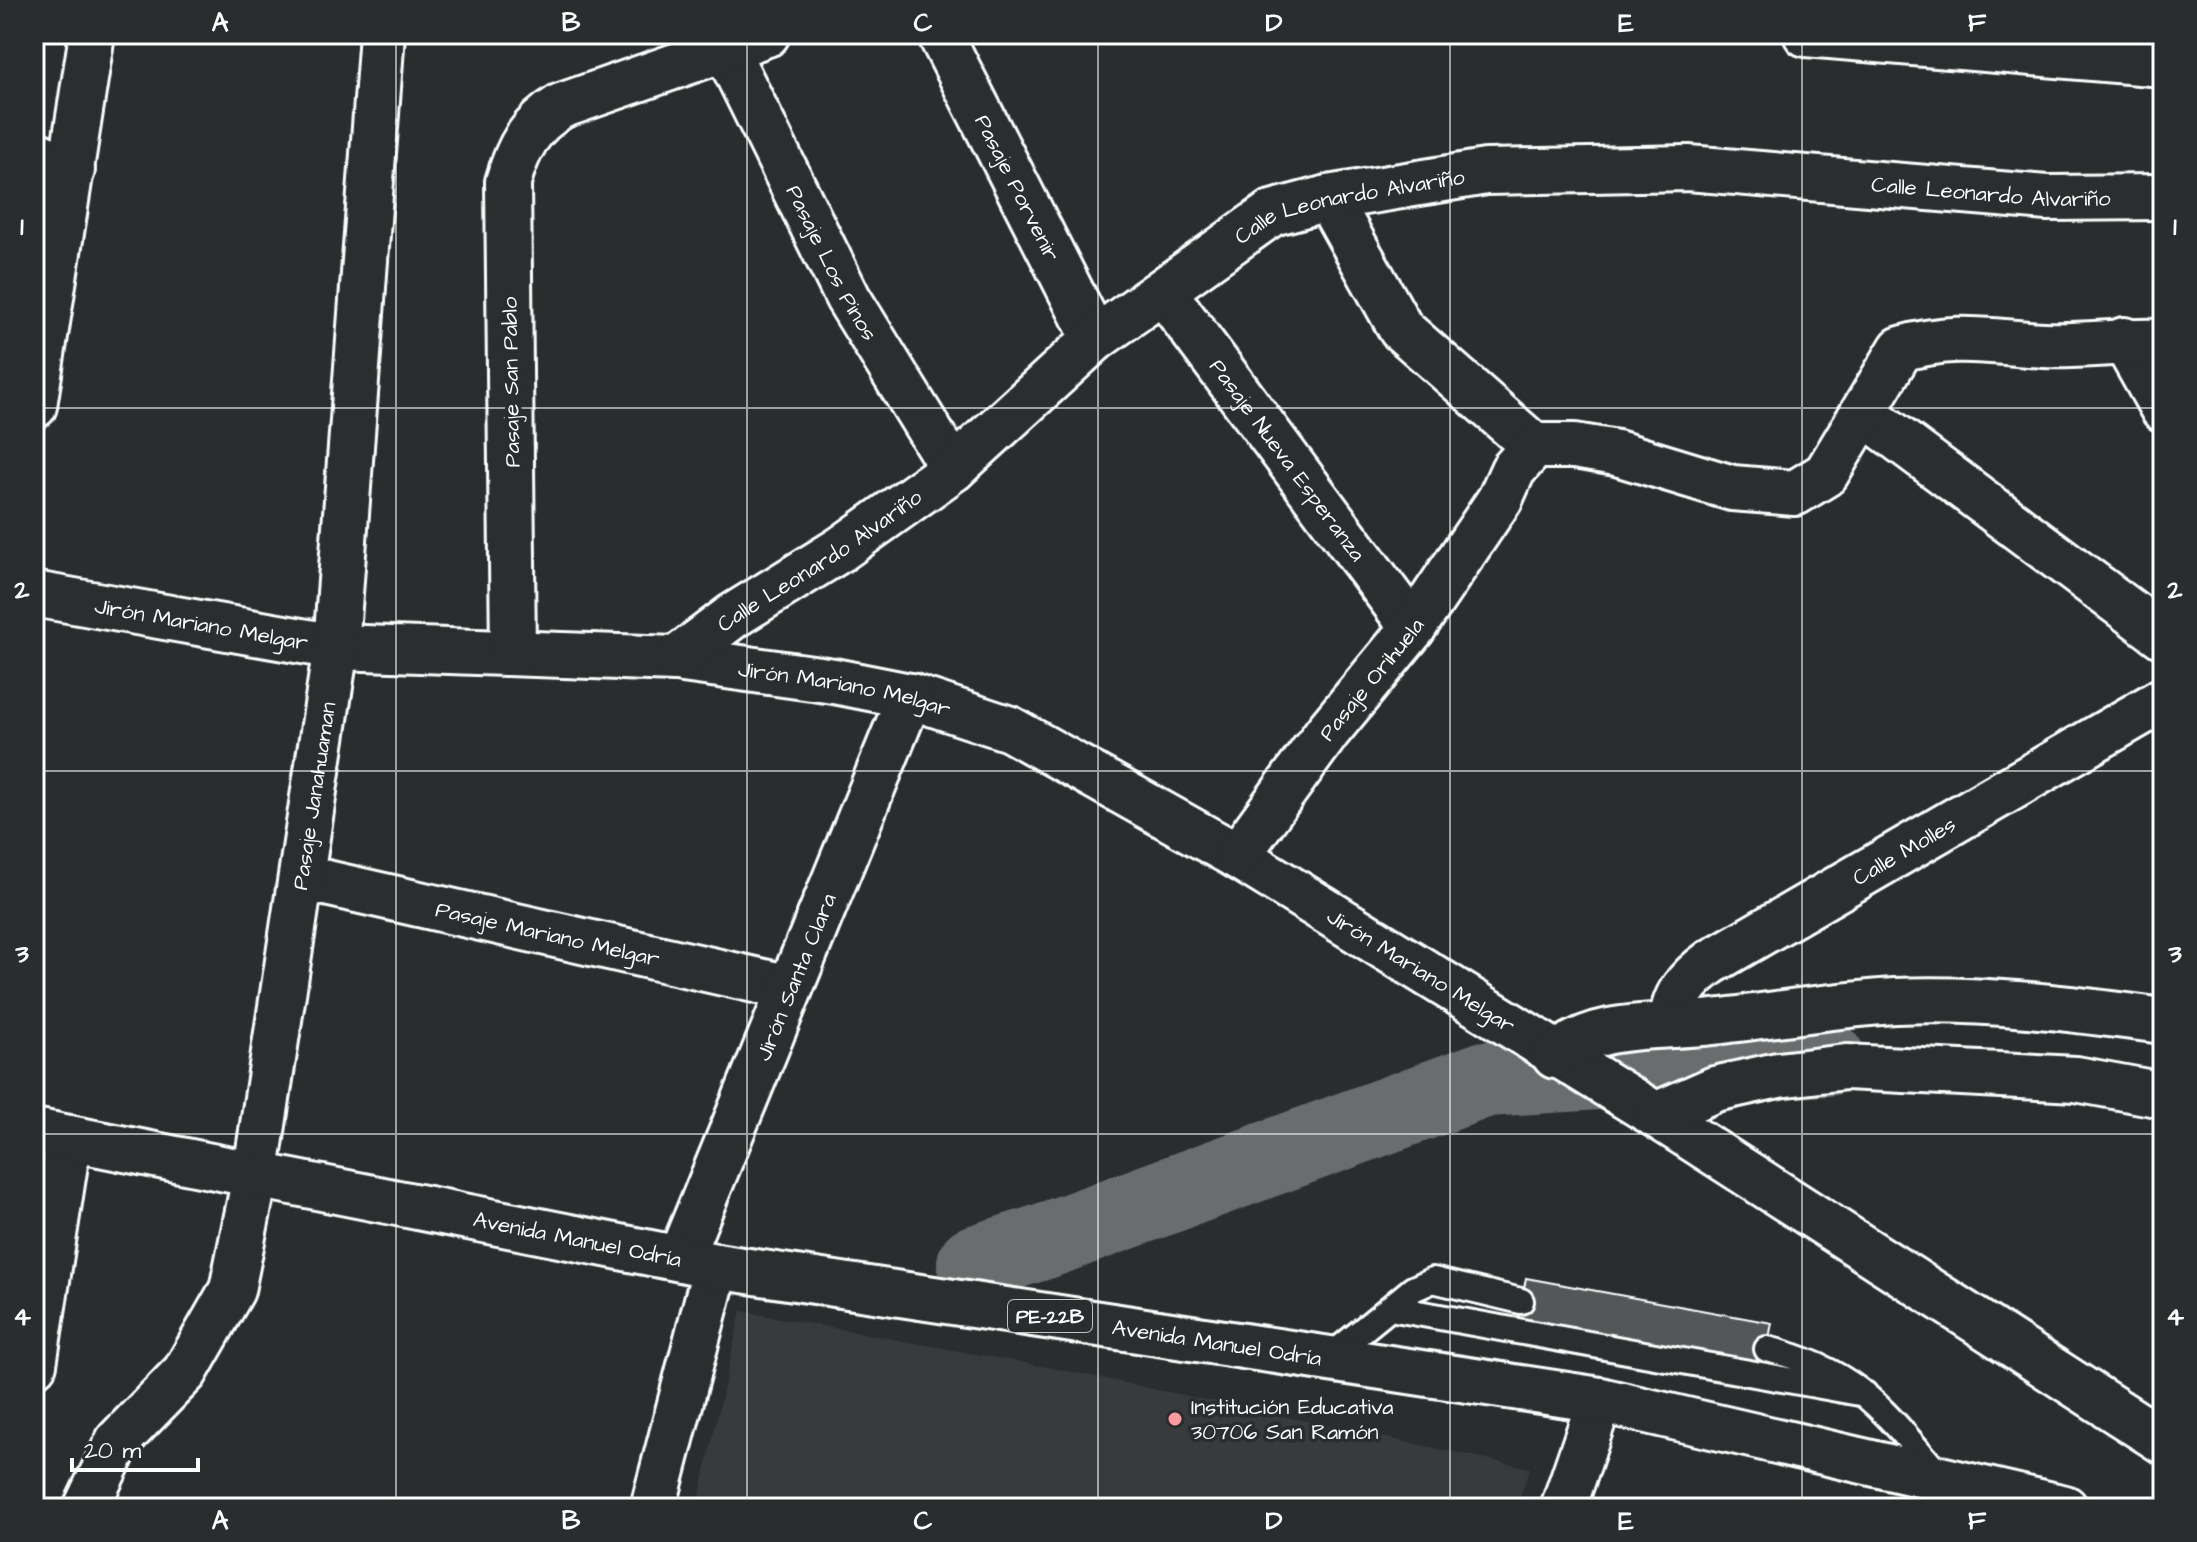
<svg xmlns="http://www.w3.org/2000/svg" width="2197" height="1542" viewBox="0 0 2197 1542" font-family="'Architects Daughter',sans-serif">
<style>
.built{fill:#373a3b}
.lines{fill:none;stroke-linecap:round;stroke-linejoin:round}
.river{stroke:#6a6c6d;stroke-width:76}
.building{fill:#555758;stroke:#fff;stroke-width:2}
.lane-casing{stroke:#fff;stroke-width:30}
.street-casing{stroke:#fff;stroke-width:50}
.highway-casing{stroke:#fff;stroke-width:50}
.lane{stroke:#2a2d2e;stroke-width:24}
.street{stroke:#2a2d2e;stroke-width:44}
.highway{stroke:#2a2d2e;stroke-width:44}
.grid{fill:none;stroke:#fff;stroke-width:2;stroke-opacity:0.55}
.poi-dot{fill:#ff9aa2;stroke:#2a2d2e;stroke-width:3}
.labels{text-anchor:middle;stroke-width:7;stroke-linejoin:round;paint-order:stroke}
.shield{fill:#2a2d2e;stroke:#bfc0c0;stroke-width:2}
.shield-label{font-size:20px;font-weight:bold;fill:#fff}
.street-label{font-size:22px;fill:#fff;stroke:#2a2d2e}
.poi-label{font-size:22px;fill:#fff;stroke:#2a2d2e;text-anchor:start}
.neatline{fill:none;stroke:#fff;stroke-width:3}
.grid-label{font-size:26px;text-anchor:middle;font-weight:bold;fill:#fff}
</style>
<rect width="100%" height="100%" fill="#2a2d2e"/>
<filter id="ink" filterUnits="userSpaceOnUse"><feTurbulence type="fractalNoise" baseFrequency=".0125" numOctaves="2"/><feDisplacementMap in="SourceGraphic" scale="16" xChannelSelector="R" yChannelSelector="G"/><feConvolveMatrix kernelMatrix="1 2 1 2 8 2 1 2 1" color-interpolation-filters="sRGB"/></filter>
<g filter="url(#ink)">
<path class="built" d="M 741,1311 L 1063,1370 L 1530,1468 L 1516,1508 L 697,1508 Z"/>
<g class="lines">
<path class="river" d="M 975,1263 L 1042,1242 L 1486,1079 L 1827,1058"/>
</g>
<path class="building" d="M 1526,1278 L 1772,1323 L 1762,1374 L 1516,1330 Z"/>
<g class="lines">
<g class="lane-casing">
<path id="lane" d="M 1390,1308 L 1865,1394
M 1767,1349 C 1855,1370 1883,1409 1939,1475
M 1327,1359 L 1413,1289 L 1433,1280 L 1521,1301"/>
</g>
<g class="street-casing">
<g id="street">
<path id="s1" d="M 940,34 L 1095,339"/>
<path d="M 1806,34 L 2163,64"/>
<path id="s2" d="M 724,46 L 848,298 L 953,469"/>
<path d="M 34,153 L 72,170"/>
<path d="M 1328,198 L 1401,329 L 1534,446"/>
<path id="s3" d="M 1163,291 L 1413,628"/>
<path d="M 2124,340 L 2163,409"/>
<path d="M 34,406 L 92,34"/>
<path d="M 1864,413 L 2163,636"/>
<path id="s4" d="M 34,594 L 336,647 L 676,659 L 834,681 L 910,696 L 1010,729 L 1237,856 L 1656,1115 L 2163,1441"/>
<path d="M 513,653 L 508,182 C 518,147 530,125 561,106 L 767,34"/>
<path id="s5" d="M 676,659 L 733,616 L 841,549 L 953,469 L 1095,339 L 1272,213 L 1328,198 L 1486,172 L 1688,168 L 2047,198 L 2163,197"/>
<path id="s6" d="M 1237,856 L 1328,731 L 1413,628 L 1500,499 L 1513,470 L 1534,446 L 1574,446 L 1617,453 L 1732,488 L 1795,493 L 1826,474 L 1901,349 C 1956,333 1989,342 2044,345 C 2083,347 2123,340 2163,342"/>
<path id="s7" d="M 304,878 L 790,988"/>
<path id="s8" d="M 1672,1025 C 1672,996 1689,978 1711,962 L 2163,700"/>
<path d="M 1555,1056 C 1601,1019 1658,1029 1713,1022 C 1774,1015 1833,1005 1895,1001 C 1983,997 2076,1009 2163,1021"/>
<path d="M 1656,1115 L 1715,1089 L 1778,1075 L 1846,1067 L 2076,1079 L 2163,1095"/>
<path id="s9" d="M 680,1258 L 910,696"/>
<path d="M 34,1364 L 69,1138"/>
<path id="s10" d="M 86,1508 L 118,1441 L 185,1372 L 232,1290 L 255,1177 L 336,647 L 382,34"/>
<path d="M 653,1508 L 716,1266"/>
<path d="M 1563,1508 L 1600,1400"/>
</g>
</g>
<g class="highway-casing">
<g id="highway">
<path id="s11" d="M 34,1131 L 716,1266 L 1600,1400 L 2065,1508"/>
</g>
</g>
<use href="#lane" class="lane"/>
<use href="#street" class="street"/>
<use href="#highway" class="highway"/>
</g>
</g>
<path class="grid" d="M 396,34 L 396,1508M 747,34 L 747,1508M 1098,34 L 1098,1508M 1450,34 L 1450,1508M 1802,34 L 1802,1508M 34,408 L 2163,408M 34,771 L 2163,771M 34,1134 L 2163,1134"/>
<circle class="poi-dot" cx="1175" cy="1419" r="8"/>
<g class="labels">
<rect class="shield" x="1008" y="1300" width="84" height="32" rx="6"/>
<g class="shield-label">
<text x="1050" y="1323">PE-22B</text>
</g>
<g class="street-label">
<text dy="8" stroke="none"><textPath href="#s1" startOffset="172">Pasaje Porvenir</textPath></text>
<text dy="8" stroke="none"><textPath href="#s5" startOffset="1470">Calle Leonardo Alvariño</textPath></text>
<text dy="8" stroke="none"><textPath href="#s5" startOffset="822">Calle Leonardo Alvariño</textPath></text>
<text dy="8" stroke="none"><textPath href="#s2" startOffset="242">Pasaje Los Pinos</textPath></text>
<text transform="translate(510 382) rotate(-91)" y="8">Pasaje San Pablo</text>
<text dy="8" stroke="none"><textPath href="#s3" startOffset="210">Pasaje Nueva Esperanza</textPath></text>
<text dy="8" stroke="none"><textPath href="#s5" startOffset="174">Calle Leonardo Alvariño</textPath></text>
<text dy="8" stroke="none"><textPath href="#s4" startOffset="170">Jirón Mariano Melgar</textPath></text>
<text dy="8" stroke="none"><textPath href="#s6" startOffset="222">Pasaje Orihuela</textPath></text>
<text dy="8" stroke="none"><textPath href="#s4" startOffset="818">Jirón Mariano Melgar</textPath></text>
<text dy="8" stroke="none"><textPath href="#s10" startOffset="766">Pasaje Janahuaman</textPath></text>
<text dy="8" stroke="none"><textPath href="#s8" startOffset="300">Calle Molles</textPath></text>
<text dy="8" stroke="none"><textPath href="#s7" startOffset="250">Pasaje Mariano Melgar</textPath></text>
<text dy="8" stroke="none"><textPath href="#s4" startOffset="1466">Jirón Mariano Melgar</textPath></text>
<text dy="8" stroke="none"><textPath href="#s9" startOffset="304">Jirón Santa Clara</textPath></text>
<text dy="8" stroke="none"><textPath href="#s11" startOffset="554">Avenida Manuel Odría</textPath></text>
<text dy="8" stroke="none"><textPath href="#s11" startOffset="1202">Avenida Manuel Odría</textPath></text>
</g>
<g class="poi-label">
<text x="1191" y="1414">Institución Educativa<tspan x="1191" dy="25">30706 San Ramón</tspan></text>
</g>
</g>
<rect width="2197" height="1542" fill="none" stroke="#2a2d2e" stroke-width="88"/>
<path d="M72 1458v12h126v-12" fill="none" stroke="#ffffff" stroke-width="4"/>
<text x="84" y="1458" font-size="24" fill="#ffffff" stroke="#2a2d2e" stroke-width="6" paint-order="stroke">20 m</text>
<rect x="44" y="44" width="2109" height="1454" class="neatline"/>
<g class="grid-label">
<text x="220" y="31">A</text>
<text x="571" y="31">B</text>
<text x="923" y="31">C</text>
<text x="1274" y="31">D</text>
<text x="1626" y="31">E</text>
<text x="1977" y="31">F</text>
<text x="22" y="235">1</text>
<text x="2175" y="235">1</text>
<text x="22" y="598">2</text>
<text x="2175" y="598">2</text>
<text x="22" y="962">3</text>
<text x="2175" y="962">3</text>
<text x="22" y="1325">4</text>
<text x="2175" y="1325">4</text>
<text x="220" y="1529">A</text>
<text x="571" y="1529">B</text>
<text x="923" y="1529">C</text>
<text x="1274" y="1529">D</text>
<text x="1626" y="1529">E</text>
<text x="1977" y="1529">F</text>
</g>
</svg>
